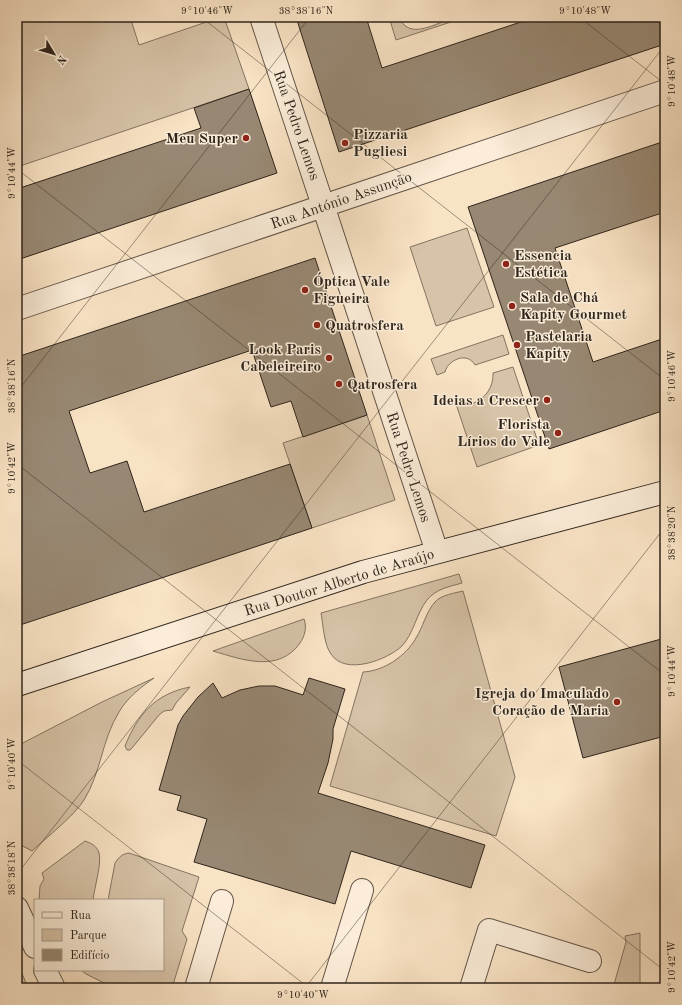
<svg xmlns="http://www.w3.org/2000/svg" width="682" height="1005" viewBox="0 0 682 1005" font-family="'Old Standard TT',serif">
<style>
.green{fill:#d7c3a8;stroke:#837462}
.building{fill:#988873;stroke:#2f251b}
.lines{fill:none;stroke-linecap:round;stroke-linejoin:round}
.street-casing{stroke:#625446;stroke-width:24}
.secondary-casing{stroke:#2f251b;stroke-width:24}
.street{stroke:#fbedd9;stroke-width:22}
.secondary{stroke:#fbedd9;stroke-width:22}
.ticks{fill:none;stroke:#2f251b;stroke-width:1;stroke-opacity:0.45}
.poi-dot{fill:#8f2418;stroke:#fbedd9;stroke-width:1.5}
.labels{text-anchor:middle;stroke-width:3;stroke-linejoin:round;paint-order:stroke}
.street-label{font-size:15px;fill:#2f251b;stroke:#fbedd9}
.poi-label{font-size:15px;font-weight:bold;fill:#2f251b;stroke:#fbedd9;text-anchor:start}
.neatline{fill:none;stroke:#2f251b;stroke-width:1.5}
.ticks-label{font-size:10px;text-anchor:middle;fill:#2f251b}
</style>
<rect width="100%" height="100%" fill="#f9e3c5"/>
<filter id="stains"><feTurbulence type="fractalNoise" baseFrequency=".005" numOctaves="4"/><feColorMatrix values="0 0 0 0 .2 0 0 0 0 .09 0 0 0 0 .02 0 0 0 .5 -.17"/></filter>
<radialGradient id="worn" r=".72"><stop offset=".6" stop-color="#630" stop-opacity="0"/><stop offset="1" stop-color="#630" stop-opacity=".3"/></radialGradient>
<path class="green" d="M 17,17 L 130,17 L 139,45 L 221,17 L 224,17 L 249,89 L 17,167 Z
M 389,17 L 399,17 C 401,21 403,25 407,27 C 420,35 443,20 456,17 C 459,17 463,17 466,17 L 396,40 Z
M 467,228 L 494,307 L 436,326 L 410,247 Z
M 503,335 L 509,354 L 475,365 C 467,351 448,360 445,372 L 437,375 L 431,359 Z
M 513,367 L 539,445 L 477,467 L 456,404 C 476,409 494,393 493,373 Z
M 367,415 L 395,500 L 312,528 L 283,443 Z
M 459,574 L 462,583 C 448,587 436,589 427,600 C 416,614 414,633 402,646 C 387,660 345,676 331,654 C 324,645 323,624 321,613 Z
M 463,591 L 515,777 L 496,836 L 330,786 L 363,672 C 384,671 406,656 416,638 C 423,627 426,612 435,602 C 441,595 455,593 463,591 Z
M 304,619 C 307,627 305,636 300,643 C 279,673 243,660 213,651 Z
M 154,678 C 141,687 127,698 119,712 C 102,739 101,773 84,800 C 74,816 47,837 32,851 L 17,843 L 17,746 L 102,702 Z
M 190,687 L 176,703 L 172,710 L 164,711 L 159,715 L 132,748 L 130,750 L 127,750 L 125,746 C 138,714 155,694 190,687 Z
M 85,841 C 91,843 97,846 99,853 C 102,863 94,889 93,900 L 39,900 L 40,886 L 44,879 L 42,873 Z
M 129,853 L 199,877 L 182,931 L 187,939 L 172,988 L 119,988 L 106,984 L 86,974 L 81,970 L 163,970 L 163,900 L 108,900 L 115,863 C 119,857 122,854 129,853 Z
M 640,933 L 640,988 L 613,988 L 626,942 L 625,936 Z
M 17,961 L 28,988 L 17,988 Z"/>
<path class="building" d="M 296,17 L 366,17 L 382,68 L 536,17 L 665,17 L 665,44 L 339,152 Z
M 249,89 L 277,173 L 17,260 L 17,189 L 201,128 L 194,108 Z
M 665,141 L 665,212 L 555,248 L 593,362 L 665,338 L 665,410 L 549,449 L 468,207 Z
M 315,258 L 367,415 L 303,437 L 291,401 L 271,407 L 252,350 L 69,411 L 90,473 L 127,461 L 144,512 L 290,464 L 312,528 L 17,626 L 17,357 Z
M 665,638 L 665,736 L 583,758 L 559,667 Z
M 309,678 L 345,689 L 333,729 L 333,739 L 328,763 L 318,793 L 485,845 L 471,888 L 351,851 L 335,904 L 194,862 L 207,819 L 177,810 L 181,796 L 159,790 L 178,725 L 183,716 L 198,697 L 213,683 L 222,698 L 240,690 L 259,686 L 275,686 L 303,695 Z"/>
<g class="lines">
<g class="street-casing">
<path id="street" d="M 261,17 L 437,552
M 17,309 L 665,91
M 17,908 L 35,947
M 45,970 L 54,988
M 196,988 L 222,901
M 332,988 L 362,890
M 471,988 L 489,930 L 590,961"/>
</g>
<g class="secondary-casing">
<path id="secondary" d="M 17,685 L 363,572 L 665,492"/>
</g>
<use href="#street" class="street"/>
<use href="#secondary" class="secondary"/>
</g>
<path class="ticks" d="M 201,17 L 665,380M 579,17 L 665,84M 17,169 L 665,675M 17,392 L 310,17M 17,464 L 665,971M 17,760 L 309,988M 17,874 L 665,45M 305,988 L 665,527"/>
<g class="poi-dot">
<circle cx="246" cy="138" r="4"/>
<circle cx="345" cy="143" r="4"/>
<circle cx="506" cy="264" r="4"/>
<circle cx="305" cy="290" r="4"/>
<circle cx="512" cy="306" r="4"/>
<circle cx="317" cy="325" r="4"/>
<circle cx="517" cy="345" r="4"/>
<circle cx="329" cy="358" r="4"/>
<circle cx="339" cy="384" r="4"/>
<circle cx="547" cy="400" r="4"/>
<circle cx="558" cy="433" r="4"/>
<circle cx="617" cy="702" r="4"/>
</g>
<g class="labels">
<g class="street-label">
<text transform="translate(297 125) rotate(71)" y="5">Rua Pedro Lemos</text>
<text transform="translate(341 200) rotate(-19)" y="5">Rua António Assunção</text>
<text transform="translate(409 467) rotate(72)" y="5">Rua Pedro Lemos</text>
<text transform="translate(339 582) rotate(-17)" y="5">Rua Doutor Alberto de Araújo</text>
</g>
<g class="poi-label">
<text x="353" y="139">Pizzaria<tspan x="353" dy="17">Pugliesi</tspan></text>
<text x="238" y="143" text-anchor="end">Meu Super</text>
<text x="514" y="260">Essencia<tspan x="514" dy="17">Estética</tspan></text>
<text x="313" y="286">Óptica Vale<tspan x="313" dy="17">Figueira</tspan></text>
<text x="520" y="302">Sala de Chá<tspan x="520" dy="17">Kapity Gourmet</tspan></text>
<text x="325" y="330">Quatrosfera</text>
<text x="525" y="341">Pastelaria<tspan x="525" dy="17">Kapity</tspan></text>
<text x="321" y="354" text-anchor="end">Look Paris<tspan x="321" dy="17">Cabeleireiro</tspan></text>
<text x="347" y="389">Qatrosfera</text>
<text x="539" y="405" text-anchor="end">Ideias a Crescer</text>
<text x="550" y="429" text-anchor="end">Florista<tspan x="550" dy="17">Lírios do Vale</tspan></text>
<text x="609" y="698" text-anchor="end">Igreja do Imaculado<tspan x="609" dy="17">Coração de Maria</tspan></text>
</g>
</g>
<rect width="682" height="1005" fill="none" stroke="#f9e3c5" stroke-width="44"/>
<rect x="34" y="899" width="130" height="72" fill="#fbedd9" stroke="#a99d8d"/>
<rect x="42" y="912" width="20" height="6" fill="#fbedd9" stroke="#a99d8d"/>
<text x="70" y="919" font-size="12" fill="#2f251b">Rua</text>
<rect x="42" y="929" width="20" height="12" fill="#d7c3a8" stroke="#a99d8d"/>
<text x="70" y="939" font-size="12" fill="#2f251b">Parque</text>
<rect x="42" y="949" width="20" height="12" fill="#988873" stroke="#a99d8d"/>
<text x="70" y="959" font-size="12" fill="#2f251b">Edifício</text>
<g transform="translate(54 54) rotate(128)" stroke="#fbedd9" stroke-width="3" paint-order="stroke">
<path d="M0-3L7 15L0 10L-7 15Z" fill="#2f251b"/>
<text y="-6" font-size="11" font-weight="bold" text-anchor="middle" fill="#2f251b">N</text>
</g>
<rect x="22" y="22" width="638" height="961" class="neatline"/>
<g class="ticks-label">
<text x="207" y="14">9°10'46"W</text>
<text x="306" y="14">38°38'16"N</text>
<text x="585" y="14">9°10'48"W</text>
<text transform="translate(671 81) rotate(-90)" y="4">9°10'48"W</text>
<text transform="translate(11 173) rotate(-90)" y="4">9°10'44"W</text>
<text transform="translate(671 376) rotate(-90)" y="4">9°10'46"W</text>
<text transform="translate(11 386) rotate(-90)" y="4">38°38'16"N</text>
<text transform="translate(11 468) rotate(-90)" y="4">9°10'42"W</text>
<text transform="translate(671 533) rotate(-90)" y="4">38°38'20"N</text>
<text transform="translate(671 671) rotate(-90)" y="4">9°10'44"W</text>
<text transform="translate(11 764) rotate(-90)" y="4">9°10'40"W</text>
<text transform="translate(11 868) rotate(-90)" y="4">38°38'18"N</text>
<text transform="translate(671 967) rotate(-90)" y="4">9°10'42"W</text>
<text x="303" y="998">9°10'40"W</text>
</g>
<rect width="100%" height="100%" filter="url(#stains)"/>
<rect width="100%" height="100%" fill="url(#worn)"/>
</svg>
